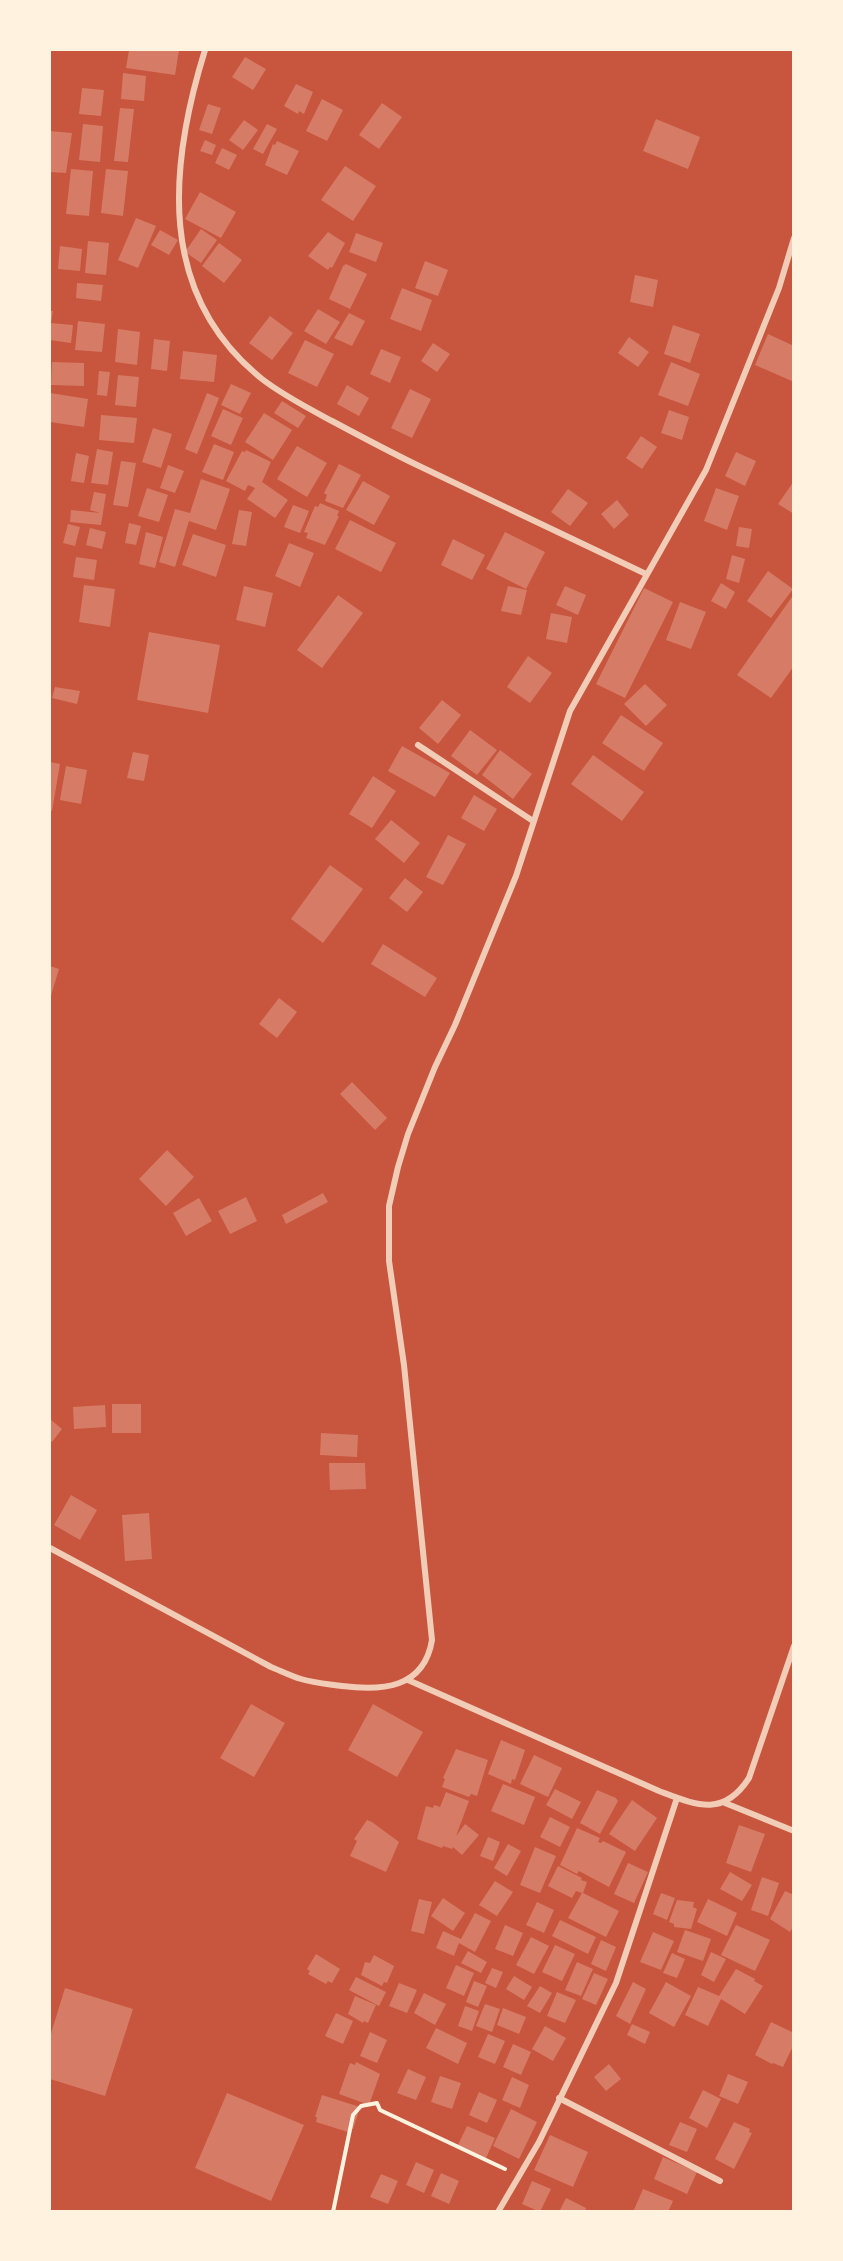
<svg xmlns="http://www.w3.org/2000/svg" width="843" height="2261" viewBox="0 0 843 2261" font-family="Quicksand,sans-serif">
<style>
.building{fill:#d67c66}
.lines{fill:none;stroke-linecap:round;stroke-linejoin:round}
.path{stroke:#fff3e0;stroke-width:4}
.minor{stroke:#f1ccb7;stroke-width:6}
</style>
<rect width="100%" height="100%" fill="#c8553d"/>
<path class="building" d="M 129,50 L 179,50 L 175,75 L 126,68 Z
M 245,57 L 266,69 L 253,90 L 232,77 Z
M 123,73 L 146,76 L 144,101 L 121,99 Z
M 296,84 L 313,92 L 304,114 L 299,111 L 298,114 L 284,106 Z
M 82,88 L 104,90 L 101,116 L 79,114 Z
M 322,99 L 343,110 L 327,141 L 306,131 Z
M 382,103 L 402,117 L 379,149 L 359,135 Z
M 208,104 L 221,108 L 212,134 L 199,130 Z
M 120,108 L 134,109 L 128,162 L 114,161 Z
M 656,119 L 700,137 L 688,169 L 643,151 Z
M 244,120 L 258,130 L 243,150 L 229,140 Z
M 83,124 L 103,126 L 100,162 L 79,160 Z
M 267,124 L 277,129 L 263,154 L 253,149 Z
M 50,131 L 72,133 L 66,173 L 50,172 Z
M 205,140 L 216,145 L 212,155 L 200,151 Z
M 277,141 L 299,151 L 287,175 L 265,165 L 273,144 L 275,145 Z
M 222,148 L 237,155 L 229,170 L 215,163 Z
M 345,166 L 376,186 L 353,221 L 321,200 Z
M 71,169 L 93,171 L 89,216 L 66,214 Z
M 106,169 L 128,171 L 123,216 L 101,213 Z
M 200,192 L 236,212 L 221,238 L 185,219 Z
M 136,218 L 156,226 L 138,268 L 118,260 Z
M 201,229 L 217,240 L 201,263 L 185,252 Z
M 160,230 L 178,240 L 169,255 L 151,245 Z
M 328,232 L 345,243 L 332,268 L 330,267 L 328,270 L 308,256 Z
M 356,233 L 383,243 L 376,262 L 349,252 Z
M 88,241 L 109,243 L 106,275 L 85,273 Z
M 219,243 L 242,260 L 224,283 L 202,266 Z
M 60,246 L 82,249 L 80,271 L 58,269 Z
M 425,261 L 448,270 L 438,296 L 415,288 Z
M 346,264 L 367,274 L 350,309 L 329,299 L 343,266 Z
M 635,275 L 658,280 L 653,307 L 630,302 Z
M 77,283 L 103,285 L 101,301 L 76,298 Z
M 402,288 L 432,300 L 421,331 L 390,319 Z
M 318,309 L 340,322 L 326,344 L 304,331 Z
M 50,311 L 53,311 L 51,323 L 73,325 L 71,343 L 50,340 Z
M 349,313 L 365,321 L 352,346 L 334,338 Z
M 270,316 L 293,333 L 272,360 L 249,343 Z
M 78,321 L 105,324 L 102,352 L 75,350 Z
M 673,325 L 700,334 L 690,363 L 664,354 Z
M 118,329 L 140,332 L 137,365 L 115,362 Z
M 768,334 L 794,346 L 794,382 L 755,365 Z
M 629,337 L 649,352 L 638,367 L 618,353 Z
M 154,339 L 170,341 L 167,371 L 151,369 Z
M 305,340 L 334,354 L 317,387 L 288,373 Z
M 433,343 L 450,354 L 437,372 L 421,361 Z
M 381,349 L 401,357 L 390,383 L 370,374 Z
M 183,351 L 217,355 L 214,382 L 180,379 Z
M 52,362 L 84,363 L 84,386 L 51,385 Z
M 671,362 L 700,374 L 688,406 L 658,395 Z
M 99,371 L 110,372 L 107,396 L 97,395 Z
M 118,375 L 139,377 L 136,407 L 115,405 Z
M 231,384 L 251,393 L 240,414 L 221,405 Z
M 347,385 L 369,398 L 359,416 L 337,404 Z
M 410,389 L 431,399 L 412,438 L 391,428 Z
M 50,393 L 88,399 L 84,427 L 50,422 Z
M 207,393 L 219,398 L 197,454 L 185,449 Z
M 282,401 L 306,416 L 298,428 L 274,413 Z
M 223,409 L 243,418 L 231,445 L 211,436 Z
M 669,410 L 689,417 L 682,440 L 661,433 Z
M 264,413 L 292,430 L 273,460 L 245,442 Z
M 101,415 L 137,418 L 134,443 L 99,440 Z
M 153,428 L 172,434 L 161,468 L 142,462 Z
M 641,436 L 657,447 L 642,469 L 626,458 Z
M 214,444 L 234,452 L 223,480 L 202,472 Z
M 297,446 L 327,463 L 307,497 L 277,479 Z
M 97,449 L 113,452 L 108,485 L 91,483 Z
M 246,450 L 271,462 L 262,482 L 288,500 L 275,518 L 247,499 L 255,488 L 248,485 L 245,491 L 226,481 L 242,451 L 245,452 Z
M 736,452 L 756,461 L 745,486 L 725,476 Z
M 76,453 L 89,456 L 84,483 L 71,481 Z
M 121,461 L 136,463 L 128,507 L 113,505 Z
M 339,464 L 361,475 L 343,508 L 325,501 L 327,495 L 324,493 Z
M 168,465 L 184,471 L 175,493 L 160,488 Z
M 201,479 L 230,489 L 216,530 L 189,521 L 175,567 L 159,562 L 175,509 L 190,513 Z
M 363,481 L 390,496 L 374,525 L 346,510 Z
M 794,481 L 794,514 L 778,504 Z
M 147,488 L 168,495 L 159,522 L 138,516 Z
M 716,488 L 739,496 L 727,530 L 704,521 Z
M 568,489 L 588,503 L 570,526 L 551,512 Z
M 94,492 L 106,494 L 101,525 L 70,522 L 71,510 L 100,513 L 90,510 Z
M 617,500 L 629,515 L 614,529 L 601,514 Z
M 320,503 L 339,511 L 337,516 L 339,516 L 325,545 L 306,538 L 308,533 L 304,532 L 315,506 L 318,507 Z
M 293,505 L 309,511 L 300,533 L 284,527 Z
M 239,510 L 252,512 L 246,546 L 232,544 Z
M 350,520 L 396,543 L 381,572 L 335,549 Z
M 129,523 L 141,526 L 136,545 L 125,543 Z
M 68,524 L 80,527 L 75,546 L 63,543 Z
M 739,527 L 752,529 L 749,548 L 736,546 Z
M 90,528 L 106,532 L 102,549 L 86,545 Z
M 146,532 L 163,537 L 155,568 L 139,564 Z
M 505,532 L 545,552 L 526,589 L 486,569 Z
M 193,534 L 226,545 L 216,577 L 182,565 Z
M 453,539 L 485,555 L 472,580 L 441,565 Z
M 289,543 L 314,553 L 300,587 L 275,576 Z
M 732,555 L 745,559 L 739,583 L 726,579 Z
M 76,557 L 97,560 L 94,580 L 73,577 Z
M 768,571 L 793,589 L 771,618 L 747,601 Z
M 721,583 L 735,592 L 726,609 L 711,601 Z
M 84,585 L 115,589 L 110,627 L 79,622 Z
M 244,586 L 273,593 L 265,627 L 236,620 Z
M 508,586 L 527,590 L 521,615 L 501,611 Z
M 565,586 L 586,595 L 578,615 L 556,605 Z
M 644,588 L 673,602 L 625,698 L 596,684 Z
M 794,594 L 794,666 L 771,698 L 737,675 Z
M 338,595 L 363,613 L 322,668 L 297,650 Z
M 680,602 L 706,612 L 691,649 L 666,640 Z
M 551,613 L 572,617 L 567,643 L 546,639 Z
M 149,632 L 220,645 L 208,713 L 137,700 Z
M 528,656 L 552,673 L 530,703 L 507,687 Z
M 645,684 L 667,705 L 646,726 L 624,704 Z
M 55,687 L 80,691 L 77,704 L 52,698 Z
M 442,700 L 461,715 L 438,744 L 419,728 Z
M 621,715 L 663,743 L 644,771 L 602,743 Z
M 470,730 L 497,750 L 477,775 L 451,756 Z
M 402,746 L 450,773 L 435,797 L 388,771 Z
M 500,750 L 532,774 L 513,799 L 482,775 Z
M 133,752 L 149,755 L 144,781 L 127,778 Z
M 593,755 L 644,792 L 622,821 L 571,784 Z
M 50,762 L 60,764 L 52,811 L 50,811 Z
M 66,766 L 87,770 L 81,804 L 60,800 Z
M 373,776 L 396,791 L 372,828 L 349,814 Z
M 474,795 L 497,809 L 484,831 L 461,818 Z
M 391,820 L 420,843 L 404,863 L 375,839 Z
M 448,835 L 466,844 L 443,885 L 426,877 Z
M 330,865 L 363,889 L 323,943 L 291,919 Z
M 405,878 L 423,892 L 407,912 L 389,898 Z
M 383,944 L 437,978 L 425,997 L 371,964 Z
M 50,966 L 59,969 L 50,999 Z
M 279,998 L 297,1012 L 277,1038 L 259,1024 Z
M 352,1082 L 387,1118 L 375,1130 L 340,1094 Z
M 167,1150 L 194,1177 L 166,1206 L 139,1179 Z
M 323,1193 L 328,1202 L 286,1224 L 282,1215 Z
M 246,1197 L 257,1221 L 230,1234 L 218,1211 Z
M 199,1198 L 212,1221 L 186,1236 L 173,1213 Z
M 112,1404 L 141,1404 L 141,1433 L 112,1433 Z
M 105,1405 L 106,1427 L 74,1429 L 73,1407 Z
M 50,1419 L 62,1429 L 52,1442 L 50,1440 Z
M 321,1433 L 358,1435 L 357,1457 L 320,1455 Z
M 329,1463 L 365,1463 L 366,1489 L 330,1490 Z
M 71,1495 L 97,1510 L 80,1540 L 54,1525 Z
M 149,1513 L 152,1559 L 125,1561 L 122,1515 Z
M 251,1704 L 285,1723 L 254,1777 L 220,1758 Z
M 373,1704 L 423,1732 L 397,1777 L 348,1750 Z
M 501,1740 L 525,1750 L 515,1780 L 512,1779 L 511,1784 L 488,1774 Z
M 456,1749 L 488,1760 L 477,1796 L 471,1794 L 469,1797 L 442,1787 L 445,1779 L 443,1778 Z
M 534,1755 L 562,1768 L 548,1797 L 520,1784 Z
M 503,1784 L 535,1797 L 524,1825 L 491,1811 Z
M 555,1789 L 581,1802 L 572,1819 L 546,1805 Z
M 597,1790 L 616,1798 L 618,1801 L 600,1834 L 580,1823 Z
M 446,1792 L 469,1801 L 456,1836 L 465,1824 L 479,1835 L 462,1855 L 453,1847 L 452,1849 L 443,1846 L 442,1848 L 417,1839 L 426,1806 L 433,1808 L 434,1805 L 440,1807 Z
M 632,1800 L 657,1818 L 635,1851 L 609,1834 Z
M 550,1817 L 570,1827 L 560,1847 L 540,1837 Z
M 367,1820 L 372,1822 L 399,1842 L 386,1872 L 350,1856 L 357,1841 L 354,1839 Z
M 739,1825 L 765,1834 L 751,1872 L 726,1863 Z
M 577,1828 L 600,1838 L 598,1842 L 601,1843 L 603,1841 L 626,1852 L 609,1887 L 579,1871 L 577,1874 L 560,1865 Z
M 488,1837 L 500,1842 L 493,1861 L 480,1856 Z
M 508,1844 L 521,1851 L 507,1876 L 494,1868 Z
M 535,1847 L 556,1856 L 540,1893 L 520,1885 Z
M 628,1863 L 648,1872 L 634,1903 L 614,1894 Z
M 558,1866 L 582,1878 L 581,1880 L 587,1882 L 583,1893 L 619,1911 L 606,1937 L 568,1918 L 582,1893 L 576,1891 L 572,1898 L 548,1886 Z
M 730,1872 L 752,1885 L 742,1901 L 720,1889 Z
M 762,1877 L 779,1883 L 768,1916 L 751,1910 Z
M 495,1881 L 513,1892 L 497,1916 L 479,1905 Z
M 785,1891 L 794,1895 L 794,1925 L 790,1932 L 770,1919 Z
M 661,1893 L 675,1898 L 667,1920 L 653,1914 Z
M 443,1898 L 465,1913 L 453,1931 L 431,1916 Z
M 419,1899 L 432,1902 L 424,1934 L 411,1931 Z
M 708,1899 L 737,1913 L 727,1936 L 697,1922 Z
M 677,1900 L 694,1902 L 693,1907 L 697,1909 L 691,1929 L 674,1927 L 674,1924 L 669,1922 Z
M 537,1902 L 554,1910 L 544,1933 L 526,1925 Z
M 475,1913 L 491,1921 L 475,1952 L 459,1943 L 454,1956 L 436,1948 L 443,1931 L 461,1939 Z
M 560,1920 L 596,1937 L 588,1954 L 552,1936 Z
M 505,1925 L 523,1933 L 513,1956 L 495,1949 Z
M 736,1925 L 770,1940 L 755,1971 L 721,1955 Z
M 685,1930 L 711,1939 L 703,1961 L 677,1952 Z
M 653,1932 L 674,1941 L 661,1970 L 640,1962 Z
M 531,1937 L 549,1946 L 534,1974 L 516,1965 Z
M 601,1940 L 616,1947 L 606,1971 L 591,1964 Z
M 555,1945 L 575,1954 L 562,1981 L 542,1972 Z
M 468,1951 L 487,1962 L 481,1973 L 461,1963 Z
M 711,1952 L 726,1959 L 714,1982 L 701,1975 Z
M 672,1953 L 685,1959 L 677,1978 L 663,1973 Z
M 316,1954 L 340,1969 L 332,1983 L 328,1981 L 326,1984 L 308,1974 L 310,1971 L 307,1969 Z
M 374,1955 L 394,1966 L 387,1983 L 384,1982 L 382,1986 L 361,1975 L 365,1962 L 370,1963 Z
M 577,1962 L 593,1969 L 581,1996 L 565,1990 Z
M 456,1965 L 474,1973 L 464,1996 L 446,1988 Z
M 492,1968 L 503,1972 L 496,1988 L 485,1983 Z
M 736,1969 L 755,1979 L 754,1981 L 763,1986 L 745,2014 L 721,1999 L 708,2026 L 685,2015 L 698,1987 L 719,1996 Z
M 594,1973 L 608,1979 L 596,2005 L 582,1999 Z
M 514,1976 L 532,1987 L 524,2000 L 506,1989 Z
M 356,1977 L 386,1992 L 379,2006 L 349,1990 Z
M 474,1981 L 487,1986 L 478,2007 L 466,2002 Z
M 633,1982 L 646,1989 L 630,2024 L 616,2016 Z
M 666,1982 L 691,1996 L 674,2027 L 649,2013 Z
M 399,1983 L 417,1990 L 407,2013 L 389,2006 Z
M 540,1986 L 552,1993 L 540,2013 L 527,2006 Z
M 65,1988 L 133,2009 L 105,2096 L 50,2079 L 50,2037 Z
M 557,1992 L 576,2000 L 565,2023 L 547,2016 Z
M 424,1993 L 446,2004 L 435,2025 L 414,2013 Z
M 355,1996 L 376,2005 L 368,2023 L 364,2021 L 363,2023 L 348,2014 Z
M 485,2004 L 500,2009 L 492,2032 L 476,2026 Z
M 465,2006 L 479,2011 L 472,2031 L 458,2026 Z
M 503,2008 L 526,2017 L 519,2034 L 497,2025 Z
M 336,2013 L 353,2021 L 343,2044 L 325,2036 Z
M 771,2022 L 794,2033 L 794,2044 L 783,2067 L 773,2063 L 772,2064 L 755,2055 Z
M 632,2024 L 650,2032 L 645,2044 L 627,2035 Z
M 545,2026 L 566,2038 L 553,2061 L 532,2049 Z
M 436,2028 L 467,2043 L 458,2064 L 426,2048 Z
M 370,2032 L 387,2040 L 377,2063 L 360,2056 Z
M 488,2034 L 505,2041 L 495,2064 L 478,2057 Z
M 513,2044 L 531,2052 L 521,2075 L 503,2067 Z
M 356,2062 L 380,2074 L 369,2105 L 339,2094 L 350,2063 L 355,2065 Z
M 609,2064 L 621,2079 L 606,2091 L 594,2077 Z
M 408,2069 L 426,2077 L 416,2100 L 397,2093 Z
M 728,2074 L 748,2082 L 738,2104 L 719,2096 Z
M 440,2076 L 461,2083 L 452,2109 L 431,2102 Z
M 512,2077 L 529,2085 L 520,2108 L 502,2100 Z
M 703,2090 L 721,2099 L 707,2128 L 689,2118 Z
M 479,2092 L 497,2100 L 487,2123 L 469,2115 Z
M 227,2093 L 304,2125 L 271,2201 L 195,2168 Z
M 322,2095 L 360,2107 L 353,2129 L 349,2128 L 348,2132 L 316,2122 L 317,2117 L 315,2117 Z
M 511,2109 L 537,2122 L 519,2159 L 493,2146 Z
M 680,2122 L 697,2129 L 687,2152 L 669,2145 Z
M 734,2122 L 750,2129 L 749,2132 L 752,2133 L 734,2169 L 715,2159 Z
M 467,2126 L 495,2138 L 486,2158 L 458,2145 Z
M 550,2135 L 588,2152 L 573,2187 L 534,2170 Z
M 663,2157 L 697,2172 L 687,2194 L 654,2179 Z
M 416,2162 L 434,2170 L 424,2193 L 406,2185 Z
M 441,2173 L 459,2181 L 449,2204 L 431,2196 Z
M 381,2174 L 398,2181 L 388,2204 L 370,2197 Z
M 532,2181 L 551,2189 L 540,2212 L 522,2204 Z
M 643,2189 L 673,2201 L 668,2212 L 633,2212 Z
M 566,2198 L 586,2208 L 585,2212 L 559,2212 Z"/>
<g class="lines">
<path class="path" d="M 333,2212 L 353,2115 L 361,2106 L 377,2103 L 380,2110 L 505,2169"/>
<path class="minor" d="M 205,50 C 169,166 156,294 262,379 C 284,396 308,408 332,421 C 360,436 388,451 417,465 C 493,501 570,538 646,574
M 418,745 L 533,821
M 50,1548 L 271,1667 C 281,1671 291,1676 301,1679 C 314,1683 328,1684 342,1686 C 381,1691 424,1689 432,1640 L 404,1365 L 389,1261 L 389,1206 L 398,1167 L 408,1134 L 435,1067 L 455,1025 L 516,876 L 570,711 L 706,470 L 779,288 L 794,238
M 408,1680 L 659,1791 C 696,1805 723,1818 749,1778 L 794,1646
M 725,1803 L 794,1831
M 559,2098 L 720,2181
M 498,2212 L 539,2142 L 616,1983 L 677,1798"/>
</g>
<rect width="843" height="2261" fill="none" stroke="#fff3e0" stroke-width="102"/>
</svg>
